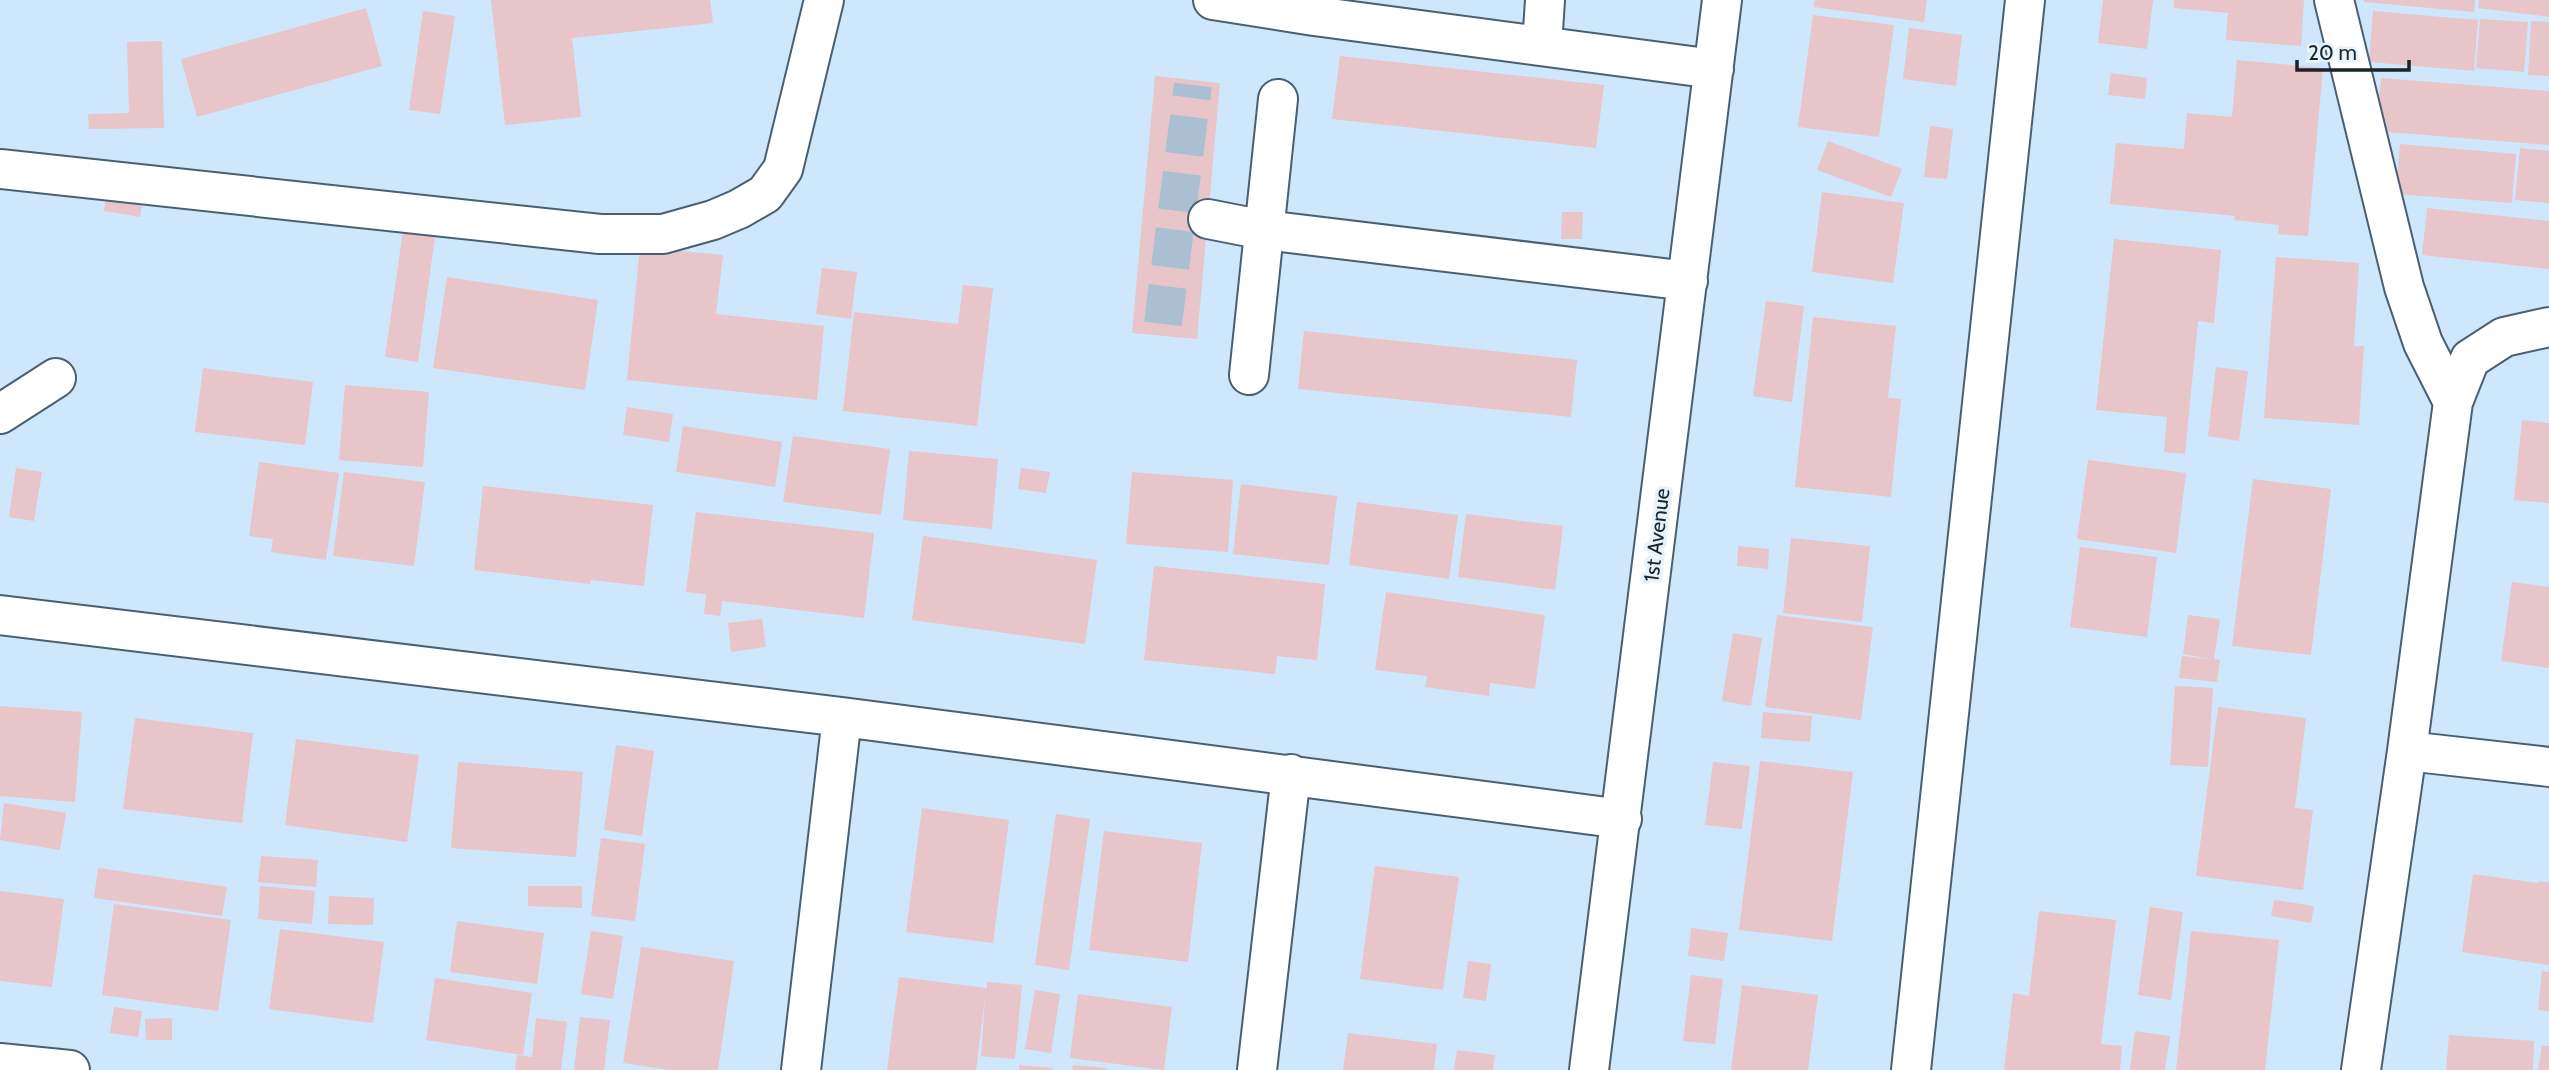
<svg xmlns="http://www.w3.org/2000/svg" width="2549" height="1070" viewBox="0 0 2549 1070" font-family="Cabin,sans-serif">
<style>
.building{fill:#e8c5c8}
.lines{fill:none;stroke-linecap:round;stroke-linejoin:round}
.minor-tunnel{stroke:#aac0d2;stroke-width:38;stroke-dasharray:38 19;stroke-linecap:butt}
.minor-casing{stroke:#496072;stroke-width:42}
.minor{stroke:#fff;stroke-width:38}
.labels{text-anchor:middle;stroke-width:7;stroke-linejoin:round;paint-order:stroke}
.street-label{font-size:21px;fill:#1a242b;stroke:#e8f2fb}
</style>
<rect width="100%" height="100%" fill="#cee7fc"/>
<path class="building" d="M 491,0 L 710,0 L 713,23 L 572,38 L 581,117 L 505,125 Z
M 1815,0 L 1927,0 L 1924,22 L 1814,7 Z
M 2103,0 L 2153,0 L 2147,49 L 2098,43 Z
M 2174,0 L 2304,0 L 2301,46 L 2226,40 L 2228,13 L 2174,8 Z
M 2364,0 L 2475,0 L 2474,12 L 2364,2 Z
M 2479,0 L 2549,0 L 2549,17 L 2478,8 Z
M 366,8 L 382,66 L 197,117 L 181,59 Z
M 423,11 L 455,16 L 440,114 L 409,110 Z
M 2373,11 L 2478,20 L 2474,71 L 2369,62 Z
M 1813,15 L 1894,25 L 1879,137 L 1798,127 Z
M 2480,19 L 2528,22 L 2524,72 L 2476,68 Z
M 2531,21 L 2549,22 L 2549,76 L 2528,75 Z
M 1909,28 L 1962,35 L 1956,86 L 1903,79 Z
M 162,41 L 164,128 L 89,129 L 88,114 L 129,113 L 127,42 Z
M 1340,56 L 1604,85 L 1596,148 L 1332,119 Z
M 2237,60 L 2323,68 L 2308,236 L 2278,234 L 2279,225 L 2234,220 L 2235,216 L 2110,204 L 2116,143 L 2184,149 L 2187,113 L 2232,117 Z
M 2111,73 L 2147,78 L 2145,99 L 2108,95 Z
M 1155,76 L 1220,83 L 1197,339 L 1132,333 Z
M 2381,78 L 2549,91 L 2549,145 L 2376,131 Z
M 1930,126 L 1953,129 L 1947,179 L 1924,177 Z
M 1828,141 L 1902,169 L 1891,197 L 1817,170 Z
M 2400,144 L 2516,154 L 2512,203 L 2396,194 Z
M 2520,148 L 2549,151 L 2549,203 L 2515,200 Z
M 1822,192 L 1904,203 L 1893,283 L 1812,272 Z
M 107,193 L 143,198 L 140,217 L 104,211 Z
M 2427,208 L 2549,221 L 2549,269 L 2422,255 Z
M 1562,212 L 1583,212 L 1582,239 L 1561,239 Z
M 403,231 L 435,236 L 418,362 L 385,357 Z
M 2114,239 L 2221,250 L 2214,323 L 2198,321 L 2185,454 L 2164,452 L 2167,417 L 2096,410 Z
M 640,247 L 723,255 L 716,314 L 824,326 L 817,400 L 627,380 Z
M 2276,257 L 2359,263 L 2354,346 L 2364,346 L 2359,425 L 2264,418 Z
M 822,268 L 857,272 L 851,319 L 816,314 Z
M 447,277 L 598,300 L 585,390 L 433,368 Z
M 963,285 L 993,288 L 977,426 L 843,411 L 854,312 L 958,324 Z
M 1766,301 L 1804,306 L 1792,402 L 1753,396 Z
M 1813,317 L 1896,326 L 1888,398 L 1901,399 L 1891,497 L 1795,487 Z
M 1304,331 L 1577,360 L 1571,417 L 1298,389 Z
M 2216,367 L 2248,371 L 2239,441 L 2208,436 Z
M 203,368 L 313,382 L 305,445 L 195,432 Z
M 345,385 L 429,392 L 423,467 L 339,460 Z
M 627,407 L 673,414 L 669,442 L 623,435 Z
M 2522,420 L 2549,423 L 2549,503 L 2514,500 Z
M 683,426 L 782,442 L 775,487 L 676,472 Z
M 793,436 L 890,449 L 881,515 L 783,502 Z
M 909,451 L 998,459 L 992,529 L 903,520 Z
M 2088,460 L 2186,473 L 2176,553 L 2077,539 Z
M 259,462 L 339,473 L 326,560 L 271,552 L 273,539 L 249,536 Z
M 16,468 L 42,472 L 34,521 L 9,517 Z
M 1021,468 L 1050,472 L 1046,493 L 1018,489 Z
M 344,472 L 425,482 L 414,566 L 333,556 Z
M 1132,472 L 1233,480 L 1228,552 L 1126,544 Z
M 2253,479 L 2331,489 L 2311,655 L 2232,646 Z
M 1241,484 L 1337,496 L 1329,565 L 1233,554 Z
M 483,486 L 653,505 L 644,586 L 591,580 L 590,584 L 474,570 Z
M 1357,502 L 1458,515 L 1449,579 L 1349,565 Z
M 696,512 L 874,533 L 864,618 L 722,601 L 720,616 L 704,614 L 706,594 L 686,592 Z
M 1466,514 L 1563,526 L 1555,590 L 1458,577 Z
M 923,536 L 1097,560 L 1085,644 L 912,620 Z
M 1791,538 L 1870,546 L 1862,622 L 1783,613 Z
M 1738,546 L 1769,549 L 1768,569 L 1737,566 Z
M 2080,547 L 2157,557 L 2147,637 L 2070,627 Z
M 1154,566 L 1325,584 L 1317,660 L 1277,656 L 1275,674 L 1144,660 Z
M 2512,582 L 2549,587 L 2549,668 L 2501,661 Z
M 1386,592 L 1545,615 L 1535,689 L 1490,683 L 1489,696 L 1425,687 L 1427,676 L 1375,670 Z
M 1777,615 L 1873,627 L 1861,720 L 1765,707 Z
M 2188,615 L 2220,619 L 2214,659 L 2220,660 L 2217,682 L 2179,678 L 2182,656 L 2211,659 L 2183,654 Z
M 762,619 L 766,647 L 731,652 L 728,623 Z
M 1733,633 L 1762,638 L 1751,706 L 1722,701 Z
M 2175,686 L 2213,688 L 2208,767 L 2170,765 Z
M 0,706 L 82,712 L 75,802 L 0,796 Z
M 2218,707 L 2306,718 L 2295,808 L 2313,810 L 2303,890 L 2196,876 Z
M 1763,712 L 1812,716 L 1810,742 L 1761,738 Z
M 135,718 L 253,733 L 242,823 L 123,809 Z
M 296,739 L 419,755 L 407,842 L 285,825 Z
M 616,745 L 654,751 L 642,836 L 604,830 Z
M 1760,761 L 1853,772 L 1832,941 L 1739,930 Z
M 458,762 L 583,772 L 576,857 L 451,848 Z
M 1713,762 L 1750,766 L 1742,829 L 1705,825 Z
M 4,803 L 66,813 L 60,850 L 0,840 Z
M 922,808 L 1009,820 L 993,943 L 906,932 Z
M 1056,814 L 1090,819 L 1069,970 L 1035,965 Z
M 1104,831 L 1202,843 L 1188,962 L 1089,950 Z
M 601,838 L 645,844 L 635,921 L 591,916 Z
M 261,856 L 318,860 L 316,887 L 258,882 Z
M 1375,866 L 1459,877 L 1443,990 L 1360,979 Z
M 98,868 L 227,887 L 222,916 L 94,898 Z
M 2473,874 L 2538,883 L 2538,881 L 2549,882 L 2549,965 L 2462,952 Z
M 260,886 L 315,891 L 312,924 L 258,919 Z
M 528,886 L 582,886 L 582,908 L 528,906 Z
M 0,891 L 64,899 L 52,987 L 0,981 Z
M 329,896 L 374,898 L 373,925 L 328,924 Z
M 2274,900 L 2314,906 L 2311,923 L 2271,916 Z
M 114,904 L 231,920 L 218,1011 L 102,995 Z
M 2150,907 L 2183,912 L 2171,1000 L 2138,995 Z
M 2039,911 L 2116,920 L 2101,1044 L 2122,1046 L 2120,1070 L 2004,1070 L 2013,993 L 2029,996 Z
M 457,921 L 544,933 L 537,984 L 450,972 Z
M 1691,928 L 1728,933 L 1724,961 L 1688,956 Z
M 280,929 L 384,942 L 373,1023 L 269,1009 Z
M 591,931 L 623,936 L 613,999 L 581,994 Z
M 2191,931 L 2279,940 L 2265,1070 L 2176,1070 Z
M 641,947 L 734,961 L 718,1070 L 670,1070 L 623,1063 Z
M 1468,961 L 1491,964 L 1486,1001 L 1463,998 Z
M 2542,971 L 2549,972 L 2549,1011 L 2538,1010 Z
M 1691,975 L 1723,979 L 1715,1044 L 1683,1041 Z
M 899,977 L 987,988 L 987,982 L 1022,985 L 1015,1059 L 981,1056 L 985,998 L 976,1070 L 887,1070 Z
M 435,978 L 532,993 L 523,1055 L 426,1040 Z
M 1742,985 L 1818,995 L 1808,1070 L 1731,1070 Z
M 1035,990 L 1060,994 L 1051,1053 L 1025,1049 Z
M 1078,994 L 1172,1007 L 1164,1070 L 1070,1058 Z
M 114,1007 L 142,1011 L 138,1037 L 110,1033 Z
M 580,1017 L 610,1020 L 604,1070 L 574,1070 Z
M 172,1018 L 172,1040 L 146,1040 L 145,1019 Z
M 536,1018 L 567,1022 L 561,1070 L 515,1070 L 517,1055 L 532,1057 Z
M 2135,1031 L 2170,1036 L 2165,1070 L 2130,1070 Z
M 1348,1033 L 1437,1044 L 1434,1070 L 1343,1070 Z
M 2449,1035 L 2534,1041 L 2533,1070 L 2446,1070 Z
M 2542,1045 L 2549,1046 L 2549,1070 L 2538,1070 Z
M 1457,1050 L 1495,1055 L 1493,1070 L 1454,1070 Z
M 1019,1065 L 1053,1068 L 1053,1070 L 1019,1070 Z
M 1073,1065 L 1106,1068 L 1106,1070 L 1072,1070 Z"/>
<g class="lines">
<path class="minor-tunnel" d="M 1163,324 L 1193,85"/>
<g class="minor-casing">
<path id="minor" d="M 1213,0 L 1314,16 L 1714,69
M 2334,0 L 2404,287 L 2423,343 L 2453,402
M 1542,46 L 1545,0
M 0,169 L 600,234 L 663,234 L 713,220 L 739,209 L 765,194 L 783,169 L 824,0
M 1208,219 L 1264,230 L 1688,281
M 1249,375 L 1278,99
M 0,414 L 56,378
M 0,615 L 842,717 L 1622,819
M 2407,751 L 2549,767
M 0,1063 L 70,1070
M 801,1070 L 842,717
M 1257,1070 L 1291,774
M 1589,1070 L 1722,0
M 1911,1070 L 2025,0
M 2361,1070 L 2407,751 L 2453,402 L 2470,359 L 2504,337 L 2549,327"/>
</g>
<use href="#minor" class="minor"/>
</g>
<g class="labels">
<g class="street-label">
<text transform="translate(1657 535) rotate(-83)" y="7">1st Avenue</text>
</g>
</g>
<path d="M2297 60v10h112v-10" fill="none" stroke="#1a242b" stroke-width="3.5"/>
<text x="2308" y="60" font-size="21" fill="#1a242b" stroke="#e8f2fb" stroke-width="5" paint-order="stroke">20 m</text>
</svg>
